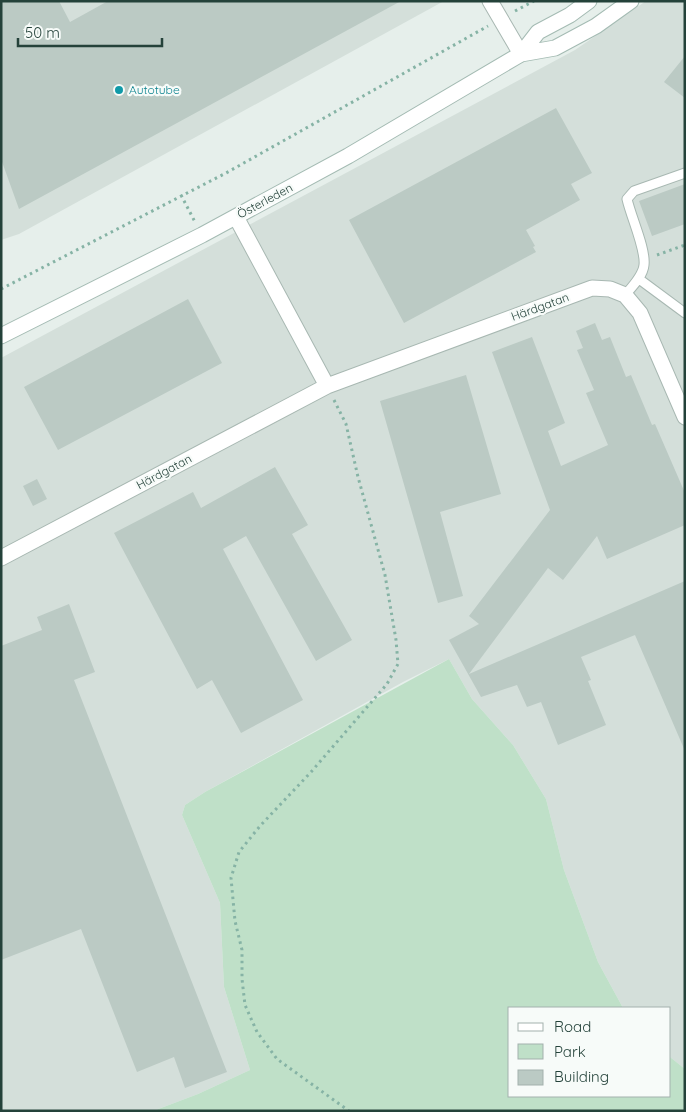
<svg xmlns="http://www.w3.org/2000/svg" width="686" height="1112" viewBox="0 0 686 1112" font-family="Quicksand,sans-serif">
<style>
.built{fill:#d4dfda}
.green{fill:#bfe0c8}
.building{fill:#bbcac4}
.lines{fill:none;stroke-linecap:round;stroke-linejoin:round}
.service-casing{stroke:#a8b8b2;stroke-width:11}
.minor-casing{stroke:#a8b8b2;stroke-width:17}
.secondary-casing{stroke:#a4bbb3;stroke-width:17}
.path{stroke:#86b3a5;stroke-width:3;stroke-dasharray:2.5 4;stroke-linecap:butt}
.service{stroke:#fff;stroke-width:9}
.minor{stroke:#fff;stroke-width:15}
.secondary{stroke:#fff;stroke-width:15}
.culture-dot{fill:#0f9aa8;stroke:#f7fbf9;stroke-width:2}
.labels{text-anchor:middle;stroke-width:4.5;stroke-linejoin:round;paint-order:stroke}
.culture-label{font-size:12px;fill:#0d838f;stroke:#f7fbf9;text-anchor:start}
.street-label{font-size:12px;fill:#24423a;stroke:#f7fbf9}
</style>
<rect width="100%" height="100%" fill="#e6efeb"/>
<path class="built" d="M 1,1 L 444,1 L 19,234 L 1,240 Z
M 646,1 L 685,1 L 685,1069 L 670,1057 L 670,1008 L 623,1008 L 598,962 L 564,870 L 546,799 L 513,745 L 472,699 L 449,659 L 403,682 L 205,792 L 185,805 L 182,815 L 220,903 L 224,987 L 250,1070 L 198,1094 L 153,1111 L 1,1111 L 1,358 L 575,50 Z"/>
<path class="green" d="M 449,659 L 472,699 L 513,745 L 546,799 L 564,870 L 598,962 L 623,1008 L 510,1008 L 510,1096 L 670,1096 L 670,1057 L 685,1069 L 685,1111 L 153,1111 L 198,1094 L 250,1070 L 224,987 L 220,903 L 182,815 L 185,805 L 205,792 Z"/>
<path class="building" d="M 1,1 L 59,1 L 70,22 L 108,1 L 401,1 L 19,209 L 1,159 Z
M 685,56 L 685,98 L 664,82 Z
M 556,108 L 592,173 L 571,184 L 580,200 L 526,230 L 535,246 L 533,247 L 536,252 L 404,323 L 349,220 Z
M 685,184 L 685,224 L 652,236 L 639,201 Z
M 188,299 L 222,363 L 58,450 L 24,387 Z
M 595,323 L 602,340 L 610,337 L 626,377 L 631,375 L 652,425 L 655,424 L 685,493 L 685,525 L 607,559 L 597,536 L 563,580 L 548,568 L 469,674 L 685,581 L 685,751 L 635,635 L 581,657 L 591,680 L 588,681 L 606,725 L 558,745 L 541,702 L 527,707 L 517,685 L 481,697 L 449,640 L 479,624 L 469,616 L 550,510 L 492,352 L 532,337 L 565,423 L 548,431 L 561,466 L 608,445 L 586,393 L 594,390 L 577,350 L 583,348 L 576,331 Z
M 466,375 L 501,494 L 440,512 L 463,596 L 438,603 L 380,401 Z
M 275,467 L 308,525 L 292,534 L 352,640 L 316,661 L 246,536 L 223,549 L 303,700 L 241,733 L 212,680 L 197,689 L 114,533 L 193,492 L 201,508 Z
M 37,479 L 47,499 L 33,506 L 23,486 Z
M 69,604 L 95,672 L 74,680 L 227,1072 L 185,1088 L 174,1057 L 137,1072 L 81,929 L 1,960 L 1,646 L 42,630 L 37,617 Z"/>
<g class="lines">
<g class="service-casing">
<path id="service" d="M 639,279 L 685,313
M 625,295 C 632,287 643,276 644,265 C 646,249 631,217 627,199 L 634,191 L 685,173"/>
</g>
<g class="minor-casing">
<path id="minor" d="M 490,1 L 521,54
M 236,217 L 327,386
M 1,558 L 327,386 L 592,288 L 610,289 L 625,295 L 640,313 L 685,417"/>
</g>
<g class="secondary-casing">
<path id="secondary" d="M 521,54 L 538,32 L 570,15 L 589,1
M 1,336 L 202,235 L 348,156 L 521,54 L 555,48 L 596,26 L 631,1"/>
</g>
<path class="path" d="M 515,11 L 534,1
M 181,195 L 195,222
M 657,255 L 685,245
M 1,289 L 226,173 L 488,26
M 334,400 L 346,424 L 358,477 L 385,575 L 396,640 L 398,664 L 387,684 L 311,772 L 260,826 L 239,852 L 231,878 L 235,921 L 242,950 L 242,979 L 245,1005 L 257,1032 L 277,1059 L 349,1111"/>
<use href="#service" class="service"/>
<use href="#minor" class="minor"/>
<use href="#secondary" class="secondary"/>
</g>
<circle class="culture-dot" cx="119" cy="90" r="5"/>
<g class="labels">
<g class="culture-label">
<text x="129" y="94">Autotube</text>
</g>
<g class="street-label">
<text transform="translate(265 201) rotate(-28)" y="4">Österleden</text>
<text transform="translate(540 307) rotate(-20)" y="4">Härdgatan</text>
<text transform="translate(164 472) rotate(-28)" y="4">Härdgatan</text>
</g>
</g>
<rect width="686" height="1112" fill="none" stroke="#24423a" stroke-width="5"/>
<rect x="508" y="1007" width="162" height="90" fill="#f7fbf9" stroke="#a3b1ad"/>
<rect x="518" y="1023" width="25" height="8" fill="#ffffff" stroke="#a3b1ad"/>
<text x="554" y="1032" font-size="15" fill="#24423a">Road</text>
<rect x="518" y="1044" width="25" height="15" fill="#bfe0c8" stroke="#a3b1ad"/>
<text x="554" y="1057" font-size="15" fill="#24423a">Park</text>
<rect x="518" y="1070" width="25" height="15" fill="#bbcac4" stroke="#a3b1ad"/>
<text x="554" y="1082" font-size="15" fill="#24423a">Building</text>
<path d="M18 38v8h144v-8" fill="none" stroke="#24423a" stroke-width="2.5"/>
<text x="25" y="38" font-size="15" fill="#24423a" stroke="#f7fbf9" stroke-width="4" paint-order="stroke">50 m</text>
</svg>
